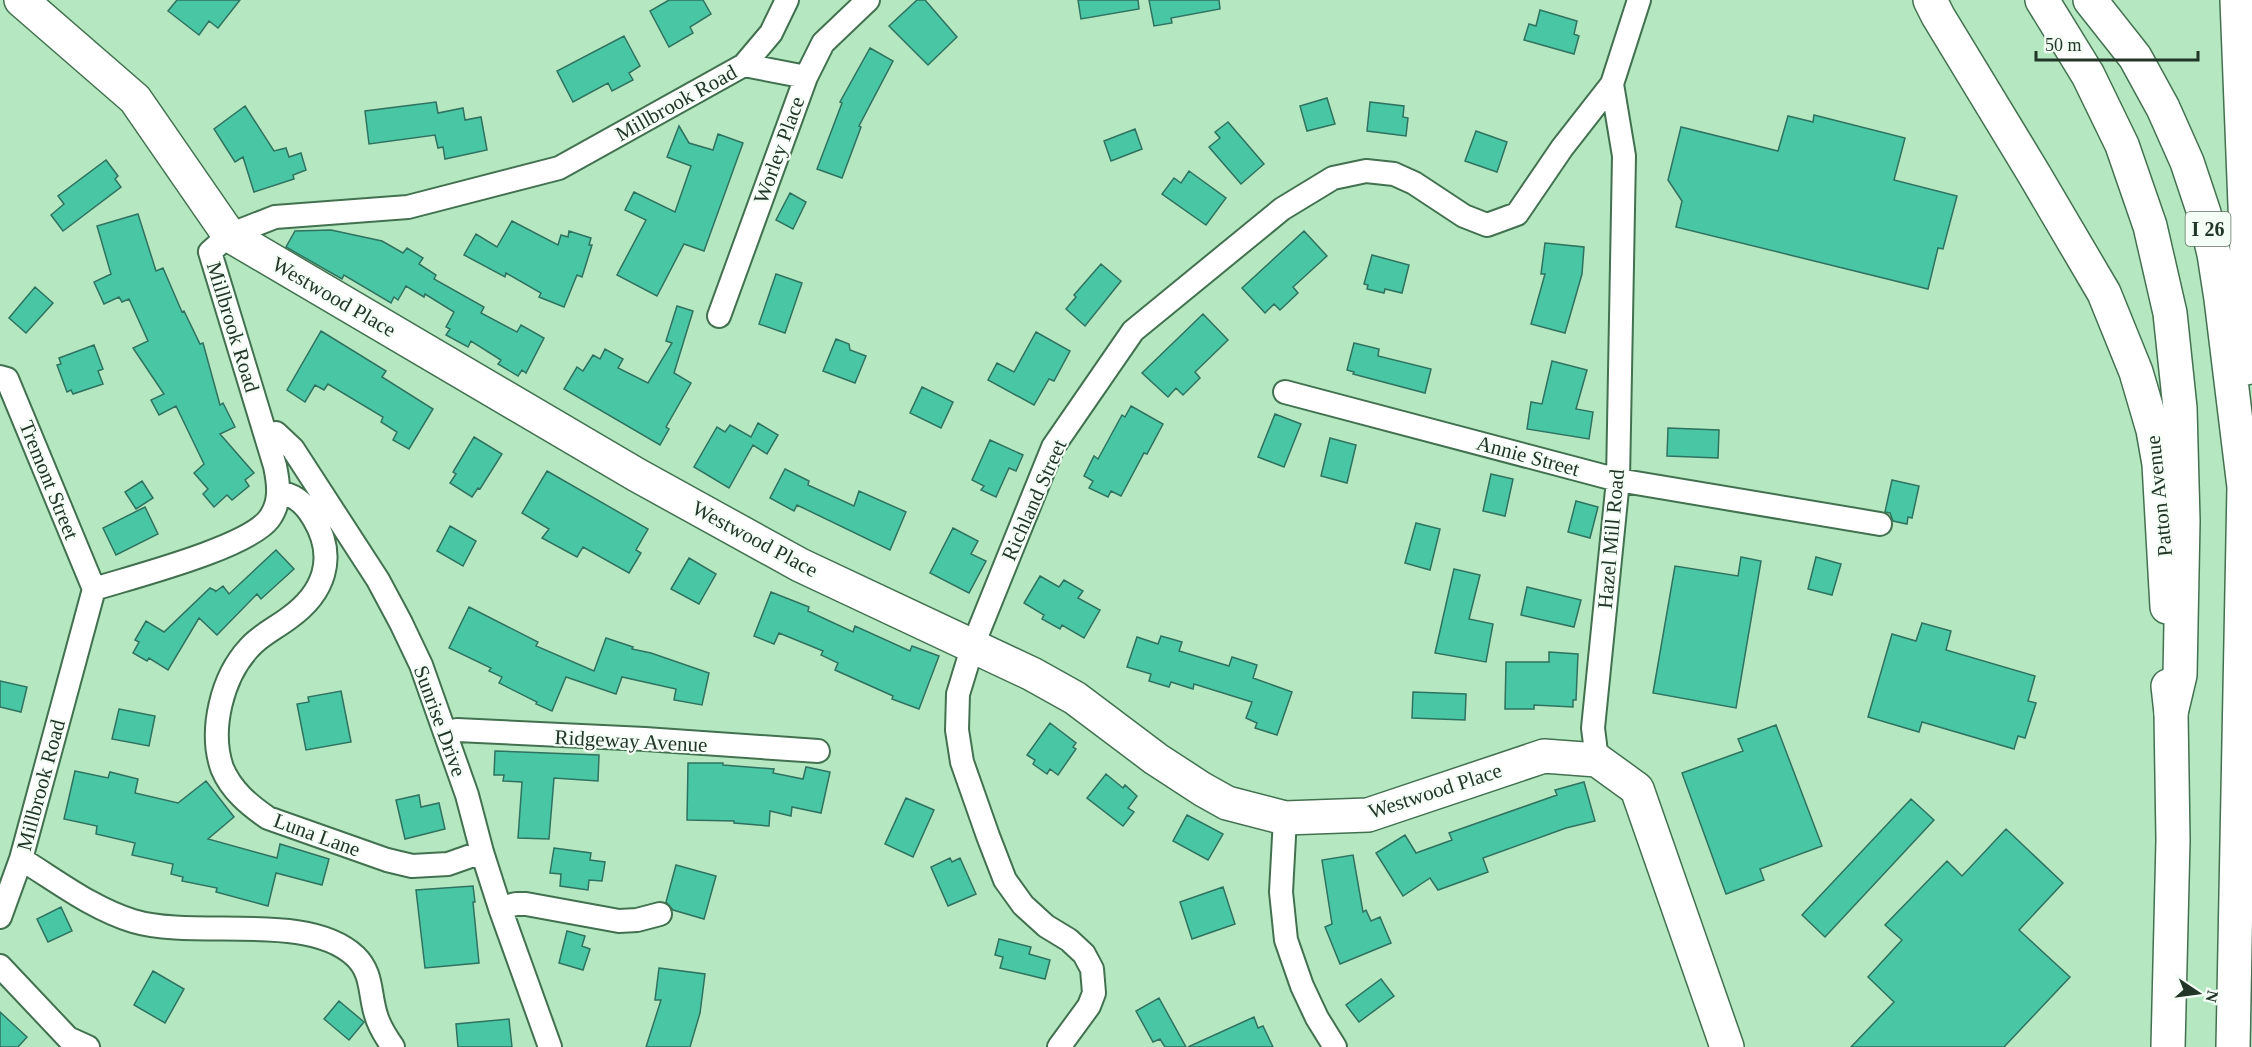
<svg xmlns="http://www.w3.org/2000/svg" width="2252" height="1047" viewBox="0 0 2252 1047" font-family="Georgia,serif">
<style>
.building{fill:#49c7a5;stroke:#2f725f;stroke-width:1.5}
.lines{fill:none;stroke-linecap:round;stroke-linejoin:round}
.street-casing{stroke:#42714f;stroke-width:26}
.secondary-casing{stroke:#42714f;stroke-width:36}
.highway-casing{stroke:#42714f;stroke-width:36}
.street{stroke:#fff;stroke-width:22}
.secondary{stroke:#fff;stroke-width:33}
.highway{stroke:#fff;stroke-width:33}
.labels{text-anchor:middle;stroke-width:4.5;stroke-linejoin:round;paint-order:stroke}
.shield{fill:#f4fef6;stroke:#617265;stroke-width:1.5}
.shield-label{font-size:20px;font-weight:bold;fill:#223627}
.street-label{font-size:21px;fill:#223627;stroke:#f4fef6}
</style>
<rect width="100%" height="100%" fill="#b5e8c1"/>
<path class="building" d="M 177,0 L 240,0 L 218,28 L 209,21 L 199,35 L 168,11 Z
M 669,0 L 703,0 L 711,14 L 690,27 L 693,33 L 669,47 L 650,11 Z
M 917,0 L 925,0 L 957,37 L 928,65 L 889,26 Z
M 1078,0 L 1138,0 L 1139,9 L 1081,19 Z
M 1149,0 L 1219,0 L 1220,9 L 1171,18 L 1172,23 L 1154,26 Z
M 1540,10 L 1577,21 L 1574,34 L 1579,36 L 1574,54 L 1524,40 L 1529,24 L 1536,26 Z
M 624,36 L 640,66 L 629,73 L 633,80 L 612,91 L 608,83 L 573,102 L 557,71 Z
M 870,48 L 893,61 L 859,126 L 861,127 L 842,178 L 817,169 L 842,103 L 840,102 Z
M 1327,98 L 1335,124 L 1307,131 L 1300,106 Z
M 436,102 L 438,113 L 463,108 L 465,120 L 481,117 L 487,150 L 445,159 L 443,147 L 438,148 L 435,135 L 369,144 L 365,111 Z
M 1370,102 L 1404,106 L 1403,117 L 1408,118 L 1406,136 L 1367,131 Z
M 245,106 L 274,151 L 286,148 L 289,157 L 301,153 L 306,170 L 293,175 L 294,179 L 254,192 L 243,157 L 235,162 L 214,129 Z
M 1814,115 L 1905,138 L 1894,180 L 1957,196 L 1943,249 L 1938,248 L 1928,289 L 1676,227 L 1682,201 L 1668,180 L 1681,127 L 1778,151 L 1788,116 L 1813,122 Z
M 1228,122 L 1264,164 L 1241,184 L 1209,147 L 1220,138 L 1215,132 Z
M 679,126 L 689,143 L 713,150 L 718,134 L 743,143 L 704,251 L 684,244 L 657,296 L 617,275 L 646,220 L 625,210 L 634,192 L 675,212 L 691,166 L 667,157 Z
M 1135,129 L 1142,149 L 1111,161 L 1104,141 Z
M 1476,131 L 1507,142 L 1497,172 L 1465,161 Z
M 106,160 L 118,176 L 115,179 L 121,187 L 63,231 L 51,215 L 64,204 L 58,196 Z
M 1189,171 L 1226,198 L 1206,225 L 1162,194 L 1174,178 L 1181,183 Z
M 790,193 L 806,202 L 793,229 L 776,220 Z
M 138,214 L 156,271 L 163,268 L 182,312 L 184,311 L 200,344 L 203,343 L 220,405 L 223,403 L 235,427 L 220,434 L 254,473 L 245,480 L 249,486 L 232,500 L 227,495 L 214,507 L 203,494 L 208,489 L 194,473 L 204,464 L 176,406 L 159,415 L 151,400 L 164,394 L 133,348 L 148,341 L 129,299 L 122,302 L 119,297 L 104,304 L 94,282 L 111,274 L 97,226 Z
M 512,221 L 558,245 L 561,235 L 568,237 L 569,231 L 591,238 L 589,245 L 592,245 L 582,277 L 577,275 L 564,307 L 539,297 L 541,293 L 506,273 L 505,277 L 464,255 L 476,234 L 497,247 Z
M 331,230 L 382,241 L 403,253 L 407,248 L 423,258 L 419,264 L 436,275 L 434,279 L 484,307 L 481,313 L 517,332 L 521,325 L 544,338 L 526,373 L 522,370 L 518,376 L 498,364 L 501,360 L 471,341 L 468,347 L 446,335 L 450,329 L 446,327 L 454,312 L 425,294 L 424,297 L 406,286 L 398,300 L 394,297 L 391,303 L 344,275 L 342,279 L 286,247 L 295,231 Z
M 1304,231 L 1327,256 L 1293,287 L 1298,293 L 1280,310 L 1274,304 L 1265,313 L 1242,288 Z
M 1545,243 L 1584,247 L 1582,274 L 1565,333 L 1531,324 L 1545,274 L 1541,274 Z
M 1372,255 L 1409,265 L 1402,293 L 1385,289 L 1384,293 L 1367,289 L 1368,285 L 1364,284 Z
M 1101,264 L 1121,281 L 1085,326 L 1066,309 L 1076,297 L 1074,295 Z
M 776,274 L 802,283 L 785,333 L 759,324 Z
M 35,287 L 53,303 L 26,333 L 9,318 Z
M 677,306 L 693,311 L 674,373 L 691,383 L 666,427 L 669,429 L 660,445 L 564,389 L 577,367 L 583,371 L 593,355 L 600,359 L 605,349 L 623,359 L 618,368 L 648,383 L 672,343 L 666,341 Z
M 1203,314 L 1228,340 L 1195,372 L 1200,378 L 1183,395 L 1176,388 L 1168,397 L 1142,373 Z
M 321,331 L 386,371 L 382,377 L 433,409 L 409,449 L 393,440 L 397,432 L 381,422 L 383,417 L 328,384 L 324,390 L 315,385 L 305,402 L 287,390 Z
M 1036,332 L 1070,351 L 1054,381 L 1049,379 L 1034,405 L 988,380 L 997,363 L 1014,372 Z
M 836,339 L 849,344 L 850,350 L 866,356 L 855,383 L 823,371 Z
M 1354,343 L 1379,349 L 1378,356 L 1431,369 L 1425,393 L 1353,374 L 1354,372 L 1347,370 Z
M 94,345 L 103,369 L 98,371 L 103,384 L 73,394 L 71,390 L 67,392 L 57,365 L 61,364 L 59,358 Z
M 1552,361 L 1587,370 L 1576,409 L 1593,412 L 1589,439 L 1527,429 L 1531,402 L 1542,404 Z
M 922,387 L 953,402 L 941,428 L 910,413 Z
M 1131,406 L 1163,424 L 1147,454 L 1144,453 L 1121,496 L 1111,491 L 1108,497 L 1089,488 L 1093,481 L 1084,476 L 1094,456 L 1098,459 L 1122,415 L 1125,417 Z
M 1275,414 L 1301,424 L 1284,467 L 1258,457 Z
M 758,423 L 778,435 L 767,454 L 753,445 L 729,488 L 694,467 L 717,427 L 725,432 L 730,425 L 751,437 Z
M 1668,428 L 1719,430 L 1718,458 L 1667,456 Z
M 474,437 L 502,454 L 480,489 L 478,488 L 472,497 L 450,483 L 456,474 L 453,472 Z
M 1330,438 L 1356,445 L 1347,483 L 1321,476 Z
M 990,440 L 1023,455 L 1016,471 L 1009,468 L 996,497 L 981,490 L 984,486 L 972,480 Z
M 785,469 L 809,481 L 808,485 L 854,506 L 859,491 L 906,512 L 890,550 L 797,505 L 794,511 L 770,498 Z
M 547,471 L 648,529 L 636,550 L 641,553 L 629,573 L 583,547 L 577,557 L 542,538 L 549,529 L 522,513 Z
M 1491,474 L 1513,479 L 1505,516 L 1483,511 Z
M 1892,480 L 1919,486 L 1912,518 L 1908,517 L 1907,524 L 1893,521 L 1890,513 L 1885,512 Z
M 142,481 L 153,498 L 136,509 L 125,492 Z
M 1576,501 L 1598,507 L 1590,538 L 1568,532 Z
M 145,507 L 158,534 L 116,555 L 103,528 Z
M 1416,523 L 1440,529 L 1430,570 L 1405,563 Z
M 450,526 L 476,541 L 463,566 L 437,551 Z
M 953,528 L 978,541 L 971,554 L 986,561 L 969,593 L 930,573 Z
M 276,550 L 294,569 L 261,599 L 257,594 L 217,635 L 199,618 L 168,670 L 149,658 L 147,661 L 133,653 L 139,642 L 135,640 L 146,621 L 164,632 L 210,588 L 216,591 L 215,592 L 223,586 L 229,594 Z
M 1741,557 L 1761,561 L 1736,708 L 1653,693 L 1675,566 L 1738,576 Z
M 1816,557 L 1841,564 L 1832,595 L 1808,589 Z
M 689,558 L 716,574 L 699,604 L 671,589 Z
M 1454,569 L 1480,575 L 1469,619 L 1493,624 L 1486,662 L 1435,653 Z
M 1040,576 L 1059,587 L 1064,580 L 1083,591 L 1078,598 L 1100,610 L 1084,638 L 1062,625 L 1060,629 L 1042,619 L 1044,615 L 1024,603 Z
M 1527,587 L 1581,600 L 1574,627 L 1521,615 Z
M 771,592 L 809,607 L 808,611 L 853,632 L 855,626 L 910,651 L 912,646 L 939,656 L 919,709 L 892,699 L 893,696 L 835,670 L 838,663 L 821,655 L 823,651 L 779,633 L 774,644 L 754,636 Z
M 469,607 L 538,642 L 536,646 L 594,671 L 606,638 L 633,647 L 632,649 L 651,653 L 709,673 L 702,705 L 674,700 L 676,689 L 622,677 L 616,694 L 566,677 L 552,711 L 536,704 L 537,702 L 499,683 L 502,677 L 489,671 L 491,668 L 449,648 Z
M 1922,623 L 1951,631 L 1946,650 L 2035,676 L 2028,701 L 2036,703 L 2025,738 L 2018,736 L 2014,749 L 1922,722 L 1919,732 L 1868,717 L 1892,634 L 1916,641 Z
M 1161,636 L 1182,642 L 1179,651 L 1229,666 L 1232,657 L 1257,665 L 1253,678 L 1292,692 L 1277,735 L 1255,728 L 1257,723 L 1246,718 L 1252,702 L 1194,684 L 1193,689 L 1171,682 L 1169,687 L 1149,681 L 1151,674 L 1127,667 L 1137,637 L 1158,644 Z
M 1549,652 L 1578,654 L 1576,700 L 1573,700 L 1573,707 L 1534,705 L 1534,709 L 1505,709 L 1506,662 L 1549,662 Z
M 0,681 L 27,687 L 21,712 L 0,707 Z
M 341,691 L 351,742 L 306,750 L 297,704 L 309,702 L 308,697 Z
M 1413,692 L 1466,694 L 1465,720 L 1412,718 Z
M 119,709 L 155,716 L 149,746 L 112,739 Z
M 1050,723 L 1076,743 L 1073,747 L 1076,749 L 1058,775 L 1050,769 L 1047,774 L 1033,764 L 1035,760 L 1027,755 Z
M 1776,725 L 1822,846 L 1760,869 L 1764,880 L 1726,894 L 1682,773 L 1743,751 L 1738,739 Z
M 495,751 L 599,755 L 598,781 L 554,778 L 549,839 L 518,838 L 522,782 L 503,781 L 504,775 L 494,775 Z
M 688,763 L 723,763 L 723,765 L 774,769 L 773,773 L 803,779 L 806,767 L 830,772 L 821,813 L 792,807 L 791,816 L 770,811 L 769,826 L 734,823 L 734,821 L 687,820 Z
M 75,771 L 108,778 L 110,772 L 138,779 L 135,793 L 178,803 L 206,781 L 234,817 L 208,839 L 277,858 L 280,844 L 329,859 L 322,885 L 276,873 L 268,906 L 216,892 L 217,888 L 182,881 L 183,877 L 171,874 L 173,864 L 132,855 L 135,843 L 96,834 L 97,826 L 64,819 Z
M 1106,774 L 1123,788 L 1125,785 L 1137,796 L 1128,808 L 1134,812 L 1123,826 L 1087,798 Z
M 1584,782 L 1595,821 L 1566,828 L 1483,858 L 1488,872 L 1438,890 L 1430,878 L 1403,896 L 1376,853 L 1405,835 L 1416,853 L 1452,840 L 1449,833 L 1557,795 L 1555,790 Z
M 419,795 L 421,807 L 439,803 L 445,829 L 405,839 L 396,800 Z
M 906,798 L 934,810 L 913,857 L 885,844 Z
M 1911,799 L 1934,820 L 1825,937 L 1802,915 Z
M 1187,815 L 1223,834 L 1208,860 L 1173,841 Z
M 2006,829 L 2063,883 L 2019,930 L 2070,977 L 2004,1047 L 1851,1047 L 1894,1002 L 1868,977 L 1902,940 L 1885,925 L 1947,861 L 1962,876 Z
M 554,848 L 591,853 L 590,860 L 605,862 L 602,881 L 589,880 L 588,890 L 560,886 L 561,874 L 550,873 Z
M 1353,855 L 1363,912 L 1366,910 L 1371,921 L 1380,917 L 1391,943 L 1340,964 L 1325,927 L 1332,924 L 1322,860 Z
M 950,858 L 952,862 L 960,858 L 976,894 L 948,906 L 931,867 Z
M 676,865 L 716,876 L 704,919 L 673,910 L 666,902 Z
M 473,886 L 475,902 L 473,902 L 479,963 L 425,968 L 416,890 Z
M 1223,887 L 1235,924 L 1192,939 L 1180,902 Z
M 61,907 L 72,931 L 48,942 L 37,919 Z
M 567,931 L 585,936 L 582,946 L 590,949 L 583,970 L 559,963 Z
M 999,939 L 1031,947 L 1029,954 L 1050,960 L 1045,979 L 1000,968 L 1003,957 L 995,955 Z
M 659,968 L 705,974 L 700,1013 L 690,1047 L 646,1047 L 661,1000 L 655,1000 Z
M 153,971 L 184,989 L 165,1023 L 134,1005 Z
M 1381,979 L 1394,996 L 1359,1022 L 1346,1005 Z
M 1159,998 L 1186,1047 L 1165,1047 L 1160,1039 L 1153,1042 L 1136,1011 Z
M 339,1001 L 364,1022 L 349,1040 L 324,1019 Z
M 0,1012 L 27,1037 L 18,1047 L 0,1047 Z
M 1254,1017 L 1258,1028 L 1263,1026 L 1273,1047 L 1188,1047 Z
M 509,1019 L 512,1047 L 458,1047 L 456,1024 Z"/>
<g class="lines">
<g class="street-casing">
<path id="street" d="M 744,65 L 806,77
M 719,316 L 806,77 L 823,43 L 868,0
M 0,377 L 7,379 L 94,589
M 1285,392 L 1618,480 L 1880,524
M 266,435 L 276,433 L 293,449 L 378,580 L 401,623 L 421,665 L 467,795 L 482,852 L 500,908 L 550,1047
M 279,493 C 295,494 306,505 314,519 C 337,558 324,593 289,618 C 276,628 260,635 249,648 C 222,677 209,730 222,768 C 231,790 249,805 268,818 L 387,860 L 412,866 L 448,864 L 482,852
M 94,589 C 132,577 247,548 269,519 C 281,503 279,485 275,466 L 210,252 L 229,235 L 275,217 L 408,207 L 559,168 L 744,65 L 771,33 L 787,0
M 445,733 L 457,730 L 645,739 L 818,751
M 1597,760 L 1593,728 L 1618,480 L 1624,156 L 1612,84 L 1639,0
M 1285,818 L 1281,892 L 1286,940 L 1302,986 L 1317,1018 L 1335,1047
M 21,859 C 57,881 93,909 133,921 C 196,940 307,911 355,956 C 373,973 369,993 376,1015 C 379,1026 386,1037 393,1047
M 500,908 L 516,904 L 526,904 L 619,921 L 637,920 L 660,914
M 0,917 L 21,859 L 94,589
M 0,966 L 68,1038 L 88,1047
M 1059,1047 L 1089,1006 L 1094,993 L 1092,969 L 1084,954 L 1069,940 L 1046,926 L 1023,905 L 1005,880 L 988,836 L 962,762 L 957,730 L 958,694 L 973,645 L 1053,447 L 1133,331 L 1282,209 L 1333,178 L 1366,171 L 1394,174 L 1414,183 L 1464,216 L 1487,225 L 1517,214 L 1562,148 L 1612,84"/>
</g>
<g class="secondary-casing">
<path id="secondary" d="M 21,0 L 135,99 L 229,235 L 637,475 L 800,565 L 1032,674 L 1075,698 L 1156,759 L 1202,789 L 1227,803 L 1285,818 L 1368,815 L 1544,756 L 1597,760 L 1637,789 L 1727,1047
M 1930,0 L 1938,16 L 2034,174 L 2104,293 L 2136,372 L 2153,430 L 2159,464 L 2167,607
M 2168,1047 L 2173,840 L 2171,713 L 2168,686"/>
</g>
<g class="highway-casing">
<path id="highway" d="M 2042,0 L 2088,75 L 2122,145 L 2150,226 L 2170,313 L 2180,408 L 2183,521 L 2180,675 L 2171,713
M 2090,0 L 2135,57 L 2163,108 L 2187,162 L 2204,213 L 2214,254 L 2221,299 L 2244,487 L 2233,1047
M 2237,0 L 2248,282 L 2246,368"/>
</g>
<use href="#street" class="street"/>
<use href="#secondary" class="secondary"/>
<use href="#highway" class="highway"/>
</g>
<g class="labels">
<rect class="shield" x="2185.5" y="212" width="45" height="34" rx="4.5"/>
<g class="shield-label">
<text x="2208" y="236">I 26</text>
</g>
<g class="street-label">
<text transform="translate(676 103) rotate(-29)" y="7">Millbrook Road</text>
<text transform="translate(779 150) rotate(-70)" y="7">Worley Place</text>
<text transform="translate(334 297) rotate(30)" y="7">Westwood Place</text>
<text transform="translate(233 327) rotate(73)" y="7">Millbrook Road</text>
<text transform="translate(1528 456) rotate(15)" y="7">Annie Street</text>
<text transform="translate(49 480) rotate(68)" y="7">Tremont Street</text>
<text transform="translate(2159 496) rotate(-96)" y="7">Patton Avenue</text>
<text transform="translate(1034 500) rotate(-66)" y="7">Richland Street</text>
<text transform="translate(755 539) rotate(28)" y="7">Westwood Place</text>
<text transform="translate(1611 539) rotate(-85)" y="7">Hazel Mill Road</text>
<text transform="translate(440 721) rotate(70)" y="7">Sunrise Drive</text>
<text transform="translate(631 741) rotate(3)" y="7">Ridgeway Avenue</text>
<text transform="translate(41 785) rotate(-75)" y="7">Millbrook Road</text>
<text transform="translate(1435 791) rotate(-18)" y="7">Westwood Place</text>
<text transform="translate(317 835) rotate(20)" y="7">Luna Lane</text>
</g>
</g>
<g transform="translate(2198 993) rotate(103)" stroke="#f4fef6" stroke-width="4.5" paint-order="stroke">
<path d="M0-4.5L10 22L0 15L-10 22Z" fill="#223627"/>
<text y="-9" font-size="16" font-weight="bold" text-anchor="middle" fill="#223627">N</text>
</g>
<path d="M2036 51v9h162v-9" fill="none" stroke="#223627" stroke-width="3"/>
<text x="2045" y="51" font-size="18" fill="#223627" stroke="#f4fef6" stroke-width="4.5" paint-order="stroke">50 m</text>
</svg>
